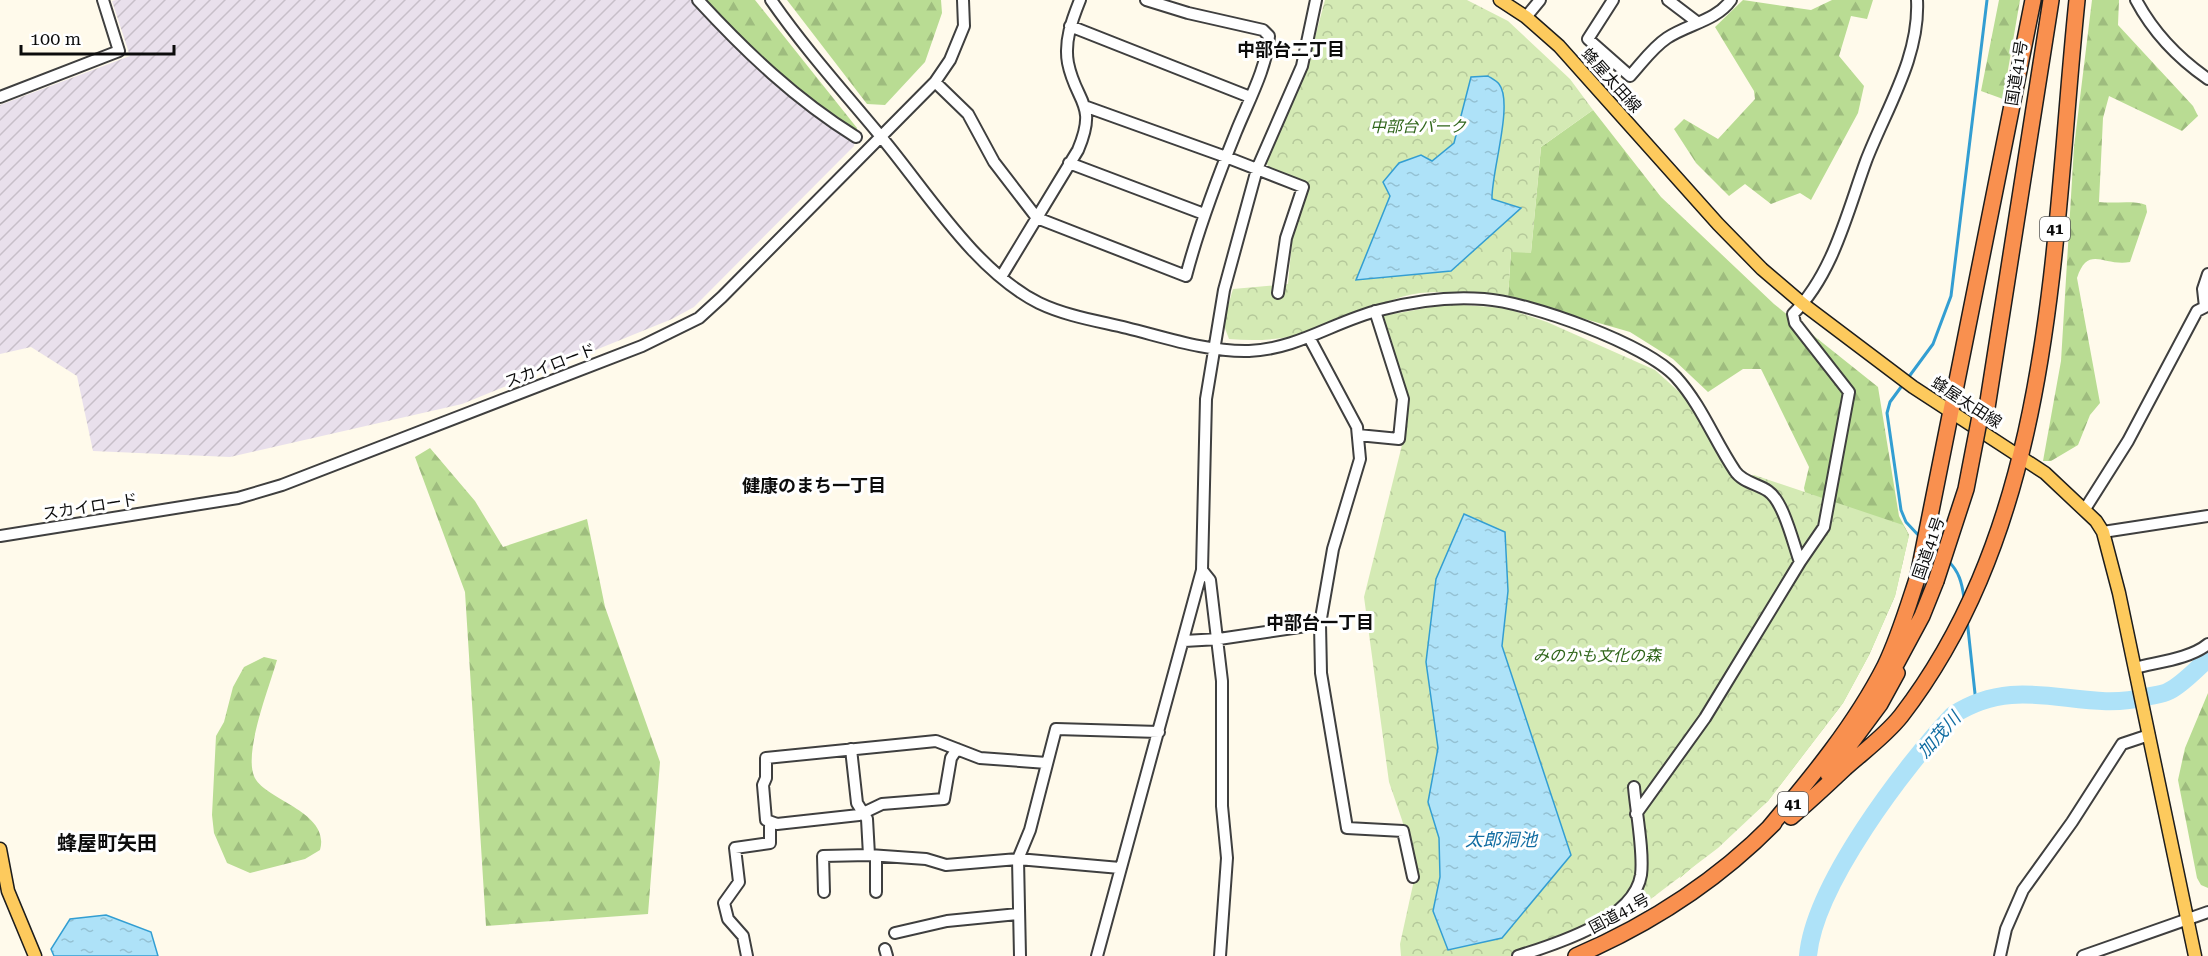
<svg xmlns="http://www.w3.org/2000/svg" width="2208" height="956" viewBox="0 0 2208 956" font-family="'Roboto Serif','Noto Sans JP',serif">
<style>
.industrial{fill:url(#industrial-furrows)}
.forest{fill:url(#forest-firs)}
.park{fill:url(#park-crowns)}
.water{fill:url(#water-ripples);stroke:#339ed2;stroke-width:1.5}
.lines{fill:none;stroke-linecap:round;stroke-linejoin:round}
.stream{stroke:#339ed2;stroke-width:3}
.river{stroke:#aee2f8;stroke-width:18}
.minor-casing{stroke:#3f3f3f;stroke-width:14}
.major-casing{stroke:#1d1d1d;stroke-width:15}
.highway-casing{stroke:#1d1d1d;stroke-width:18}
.minor{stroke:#fff;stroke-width:10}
.major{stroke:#fdca5d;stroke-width:12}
.highway{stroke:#f9904f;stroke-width:15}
.highway-bridge-casing{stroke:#1d1d1d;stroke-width:18;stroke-linecap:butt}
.highway-bridge{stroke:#f9904f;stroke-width:15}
.labels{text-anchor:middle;stroke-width:6;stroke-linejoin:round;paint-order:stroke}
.shield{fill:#fff;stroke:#555;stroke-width:1.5}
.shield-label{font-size:15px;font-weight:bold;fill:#0c0c0c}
.street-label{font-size:16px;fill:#0c0c0c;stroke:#fff}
.park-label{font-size:16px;font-style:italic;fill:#30661b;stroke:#fff}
.neighbourhood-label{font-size:18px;font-weight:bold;fill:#0c0c0c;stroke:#fff}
.water-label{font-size:18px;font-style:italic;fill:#126da2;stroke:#fff}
.quarter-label{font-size:20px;font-weight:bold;fill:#0c0c0c;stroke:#fff}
</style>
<defs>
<pattern id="industrial-furrows" width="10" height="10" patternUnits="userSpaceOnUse" patternTransform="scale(1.5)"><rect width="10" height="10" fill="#e9e0ec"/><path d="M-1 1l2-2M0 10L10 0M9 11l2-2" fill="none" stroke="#c7bfc9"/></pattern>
<pattern id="forest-firs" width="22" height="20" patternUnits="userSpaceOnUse" patternTransform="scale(1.5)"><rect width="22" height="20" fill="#b9dc93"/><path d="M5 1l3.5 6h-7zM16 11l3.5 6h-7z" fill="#9ebc7e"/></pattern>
<pattern id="park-crowns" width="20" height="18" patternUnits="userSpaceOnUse" patternTransform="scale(1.5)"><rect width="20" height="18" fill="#d4eab4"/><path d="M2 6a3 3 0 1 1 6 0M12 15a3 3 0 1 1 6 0" fill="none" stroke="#b5c89a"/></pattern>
<pattern id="water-ripples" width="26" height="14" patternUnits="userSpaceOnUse" patternTransform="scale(1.5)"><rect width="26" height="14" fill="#aee2f8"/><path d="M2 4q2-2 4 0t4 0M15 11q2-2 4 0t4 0" fill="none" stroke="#94c1d3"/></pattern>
</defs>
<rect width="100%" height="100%" fill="#fffaeb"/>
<path class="industrial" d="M 116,0 L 706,0 L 735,34 L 854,140 L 854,146 L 694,307 L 672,319 L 462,404 L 230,457 L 93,451 L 77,376 L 31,347 L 0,354 L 0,105 L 130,56 L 112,1 Z"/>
<path class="forest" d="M 706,0 L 755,0 L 857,128 L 854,140 L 735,34 Z
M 787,0 L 941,0 L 942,13 L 925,62 L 885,105 L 867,104 Z
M 1743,0 L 1811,10 L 1832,0 L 1873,0 L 1867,19 L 1851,16 L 1839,56 L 1864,86 L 1858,113 L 1811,200 L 1800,193 L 1771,204 L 1745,184 L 1729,196 L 1696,163 L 1674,129 L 1684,119 L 1718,139 L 1755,99 L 1754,91 L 1715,27 Z
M 1999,0 L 2020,0 L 2003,99 L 1981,91 Z
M 2092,0 L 2119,0 L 2118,25 L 2193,106 L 2198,116 L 2182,131 L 2109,96 L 2103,118 L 2099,202 C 2114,204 2133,200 2146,205 L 2147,212 L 2130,262 C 2104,267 2088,244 2077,278 L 2100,403 L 2090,415 L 2078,445 L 2051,461 L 2043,461 L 2061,361 L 2074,147 Z
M 1593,110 L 1661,197 L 1774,304 L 1878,387 L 1899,516 L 1909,535 L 1895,596 L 1869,655 L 1843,703 L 1768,801 L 1680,878 L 1818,549 L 1804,488 L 1809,467 L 1761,369 L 1743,369 L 1708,392 L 1673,359 L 1630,332 L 1508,297 L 1511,252 L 1531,252 L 1541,147 Z
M 430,448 L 475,501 L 503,547 L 587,519 L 605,607 L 660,762 L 648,914 L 486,926 L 465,592 L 415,457 Z
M 264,657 L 277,660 C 269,688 244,751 254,776 C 263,800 331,811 320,850 L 305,859 L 250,873 L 227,863 L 214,833 L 212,815 L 216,736 L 224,722 L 233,687 L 244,667 Z
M 2208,693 L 2208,888 L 2201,885 L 2197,878 L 2178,780 L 2185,748 Z"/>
<path class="park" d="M 1325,0 L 1467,0 L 1508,21 L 1570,79 L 1593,110 L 1541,147 L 1531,253 L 1511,252 L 1508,297 C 1479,294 1449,290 1420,293 C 1397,296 1375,307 1355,316 C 1311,335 1277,343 1229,339 L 1223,323 L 1233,289 L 1288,284 L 1293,230 L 1308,185 L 1270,169 L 1265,161 L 1306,71 Z
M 1449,304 L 1505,308 L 1547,322 L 1655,370 L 1687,399 L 1735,479 L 1754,475 L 1903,525 L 1909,535 L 1895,596 L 1869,655 L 1843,703 L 1768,801 L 1718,848 L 1631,914 L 1537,956 L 1401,956 L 1400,944 L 1416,871 L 1402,820 L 1389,782 L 1364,597 L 1402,445 L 1405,398 L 1382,316 Z"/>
<path class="water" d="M 1488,76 C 1491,78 1497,81 1499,84 C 1514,103 1491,173 1492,199 L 1521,208 L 1451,271 L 1356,280 L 1390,196 L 1383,182 L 1399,163 L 1421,155 L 1432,161 L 1454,143 L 1471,77 Z
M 1464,514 L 1505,532 L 1508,591 L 1502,646 L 1571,855 L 1502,938 L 1448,950 L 1433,911 L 1440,877 L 1439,838 L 1428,802 L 1438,748 L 1426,662 L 1436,579 Z
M 106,915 L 151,932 L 158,956 L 54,956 L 51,949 L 70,919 Z"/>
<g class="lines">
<path class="stream" d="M 1908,378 L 1933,344 L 1951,296 L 1987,0
M 1904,383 L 1890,402 L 1887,413 L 1901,510 L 1906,522 L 1920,537
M 1930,546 L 1940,555
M 1948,561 C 1959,571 1962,583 1964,598
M 1967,619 L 1976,703"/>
<path class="river" d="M 1808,956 C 1814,885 1905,766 1953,715 C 2021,671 2079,714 2146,697 C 2153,695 2162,695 2169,691 C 2183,684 2196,669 2208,659"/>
<g class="minor-casing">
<path id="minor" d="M 698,0 C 746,52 795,99 856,137
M 771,0 C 805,49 844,92 882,138 C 927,192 975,271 1039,303 C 1066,316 1098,321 1127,328 C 1167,338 1208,352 1249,351 C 1298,349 1335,321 1380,310 C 1414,301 1448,296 1484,299 C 1529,302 1646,344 1676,377 C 1702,406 1714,440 1735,471 C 1742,482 1758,484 1768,491 C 1784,502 1793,543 1800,562
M 1613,0 L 1588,39 L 1630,76 C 1642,63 1652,48 1667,38 C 1688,24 1716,21 1731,0
M 1668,0 L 1697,22
M 2136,0 C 2153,32 2179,59 2208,79
M 1526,17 L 1540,0
M 1070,26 L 1250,97
M 935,82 L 968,114 L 994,162 L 1037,218 L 1186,276 C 1199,226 1217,179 1236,132 C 1248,102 1267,68 1269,36 L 1263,30 L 1188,13 L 1146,0
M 0,97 L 119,51 L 103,0
M 1087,107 L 1226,157 L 1303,187 L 1286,238 L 1278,293
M 1069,163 L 1204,214
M 1001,277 L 1078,150 C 1098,103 1076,103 1068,63 C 1064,41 1072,20 1080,0
M 2205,307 L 2203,289 L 2208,274
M 1310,339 L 1357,427 L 1360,459 L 1333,549 L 1320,624 L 1321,673 L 1347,828 L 1403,831 L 1413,877
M 1358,435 L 1399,439 L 1403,399 L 1375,311
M 2085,509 L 2128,441 L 2197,311 L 2205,307
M 2103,532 L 2208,516
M 0,536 L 238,498 L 282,485 L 642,346 L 699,318 L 722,297 L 935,82 L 950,60 L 964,26 L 963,0
M 1202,570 L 1210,580 L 1222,681 L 1222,806 L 1227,858 L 1220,956
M 1184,641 L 1219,639 L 1320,624
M 2135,668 C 2157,662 2190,659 2208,644
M 851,749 L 857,803 L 867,819 L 869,855
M 957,749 L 951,758 L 944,799 L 882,804 L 859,815 L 777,824 L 766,820 L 763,785 L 766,778 L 766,758 L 936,741 L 980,758 L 1047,763
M 1636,814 L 1705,718 L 1800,562 L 1824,527 L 1849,392 L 1795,323 L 1793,314 C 1833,274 1847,213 1866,161 C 1886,109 1920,57 1917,0
M 824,892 L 823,856 L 869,855 L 926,859 L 946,865 L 1018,859 L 1120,868
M 876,892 L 876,856
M 895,933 L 947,921 L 1018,914
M 885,949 L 887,956
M 747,956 L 743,936 L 728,919 L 724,903 L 739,882 L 735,848 L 770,843 L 770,825 L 772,823
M 1020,956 L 1018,859 L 1030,830 L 1056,729 L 1159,732
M 1097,956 L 1202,570 L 1206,399 L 1224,290 L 1257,169 L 1302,66 L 1316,0
M 1518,956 C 1556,944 1634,920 1641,875 C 1644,852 1636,811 1634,787
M 2000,956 L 2006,929 L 2023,890 L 2072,822 L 2122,744 L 2149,735
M 2083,956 L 2208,912"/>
</g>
<g class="major-casing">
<path id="major" d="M 1500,0 L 1526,17 L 1559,46 L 1718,224 L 1762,269 L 1803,304 L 1913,387 L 2045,473 L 2096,521 L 2103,532 L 2119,593 L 2195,956
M 0,849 L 8,891 L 35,956"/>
</g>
<g class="highway-casing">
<path id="highway" d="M 1986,414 L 2051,0
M 1887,681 L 1922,616 L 1936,581
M 1828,774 L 1880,704 L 1897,673
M 1791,817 C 1810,801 1827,785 1845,768 C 1864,751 1885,736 1901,716 C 2056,514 2052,242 2077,0
M 1768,829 C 1811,778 1855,725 1885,666 C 1899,637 1908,606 1918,576 L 2033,0
M 1576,956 C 1648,925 1718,880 1774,823"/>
</g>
<use href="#minor" class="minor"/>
<use href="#major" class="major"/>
<use href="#highway" class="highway"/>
<g class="highway-bridge-casing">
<path id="highway-bridge" d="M 1936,581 L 1966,489 L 1981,411"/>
</g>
<use href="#highway-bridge" class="highway-bridge"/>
</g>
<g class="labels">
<g class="shield">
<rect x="2040" y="217" width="30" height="24" rx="4.5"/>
<rect x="1778" y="792" width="30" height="24" rx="4.5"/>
</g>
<g class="shield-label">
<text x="2055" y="234">41</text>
<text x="1793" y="809">41</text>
</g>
<g class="street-label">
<text transform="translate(2016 73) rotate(-81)" y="6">国道41号</text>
<text transform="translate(1612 80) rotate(48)" y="6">蜂屋太田線</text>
<text transform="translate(550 365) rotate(-21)" y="6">スカイロード</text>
<text transform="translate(1967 402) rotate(33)" y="6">蜂屋太田線</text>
<text transform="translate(90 506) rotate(-9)" y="6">スカイロード</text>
<text transform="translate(1928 548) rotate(-71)" y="6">国道41号</text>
<text transform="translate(1619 913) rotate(-28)" y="6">国道41号</text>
</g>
<g class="park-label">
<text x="1418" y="132">中部台パーク</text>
<text x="1597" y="661">みのかも文化の森</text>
</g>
<g class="neighbourhood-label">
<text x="1291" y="56">中部台二丁目</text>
<text x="814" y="492">健康のまち一丁目</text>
<text x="1320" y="629">中部台一丁目</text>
</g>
<g class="water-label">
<text transform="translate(1939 735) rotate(-48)" y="6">加茂川</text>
<text x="1501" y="846">太郎洞池</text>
</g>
<g class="quarter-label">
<text x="107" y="850">蜂屋町矢田</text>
</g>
</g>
<path d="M21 45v9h153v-9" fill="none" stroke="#0c0c0c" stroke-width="3"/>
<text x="30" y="45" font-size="18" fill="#0c0c0c" stroke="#ffffff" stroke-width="4.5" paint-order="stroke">100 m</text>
</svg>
